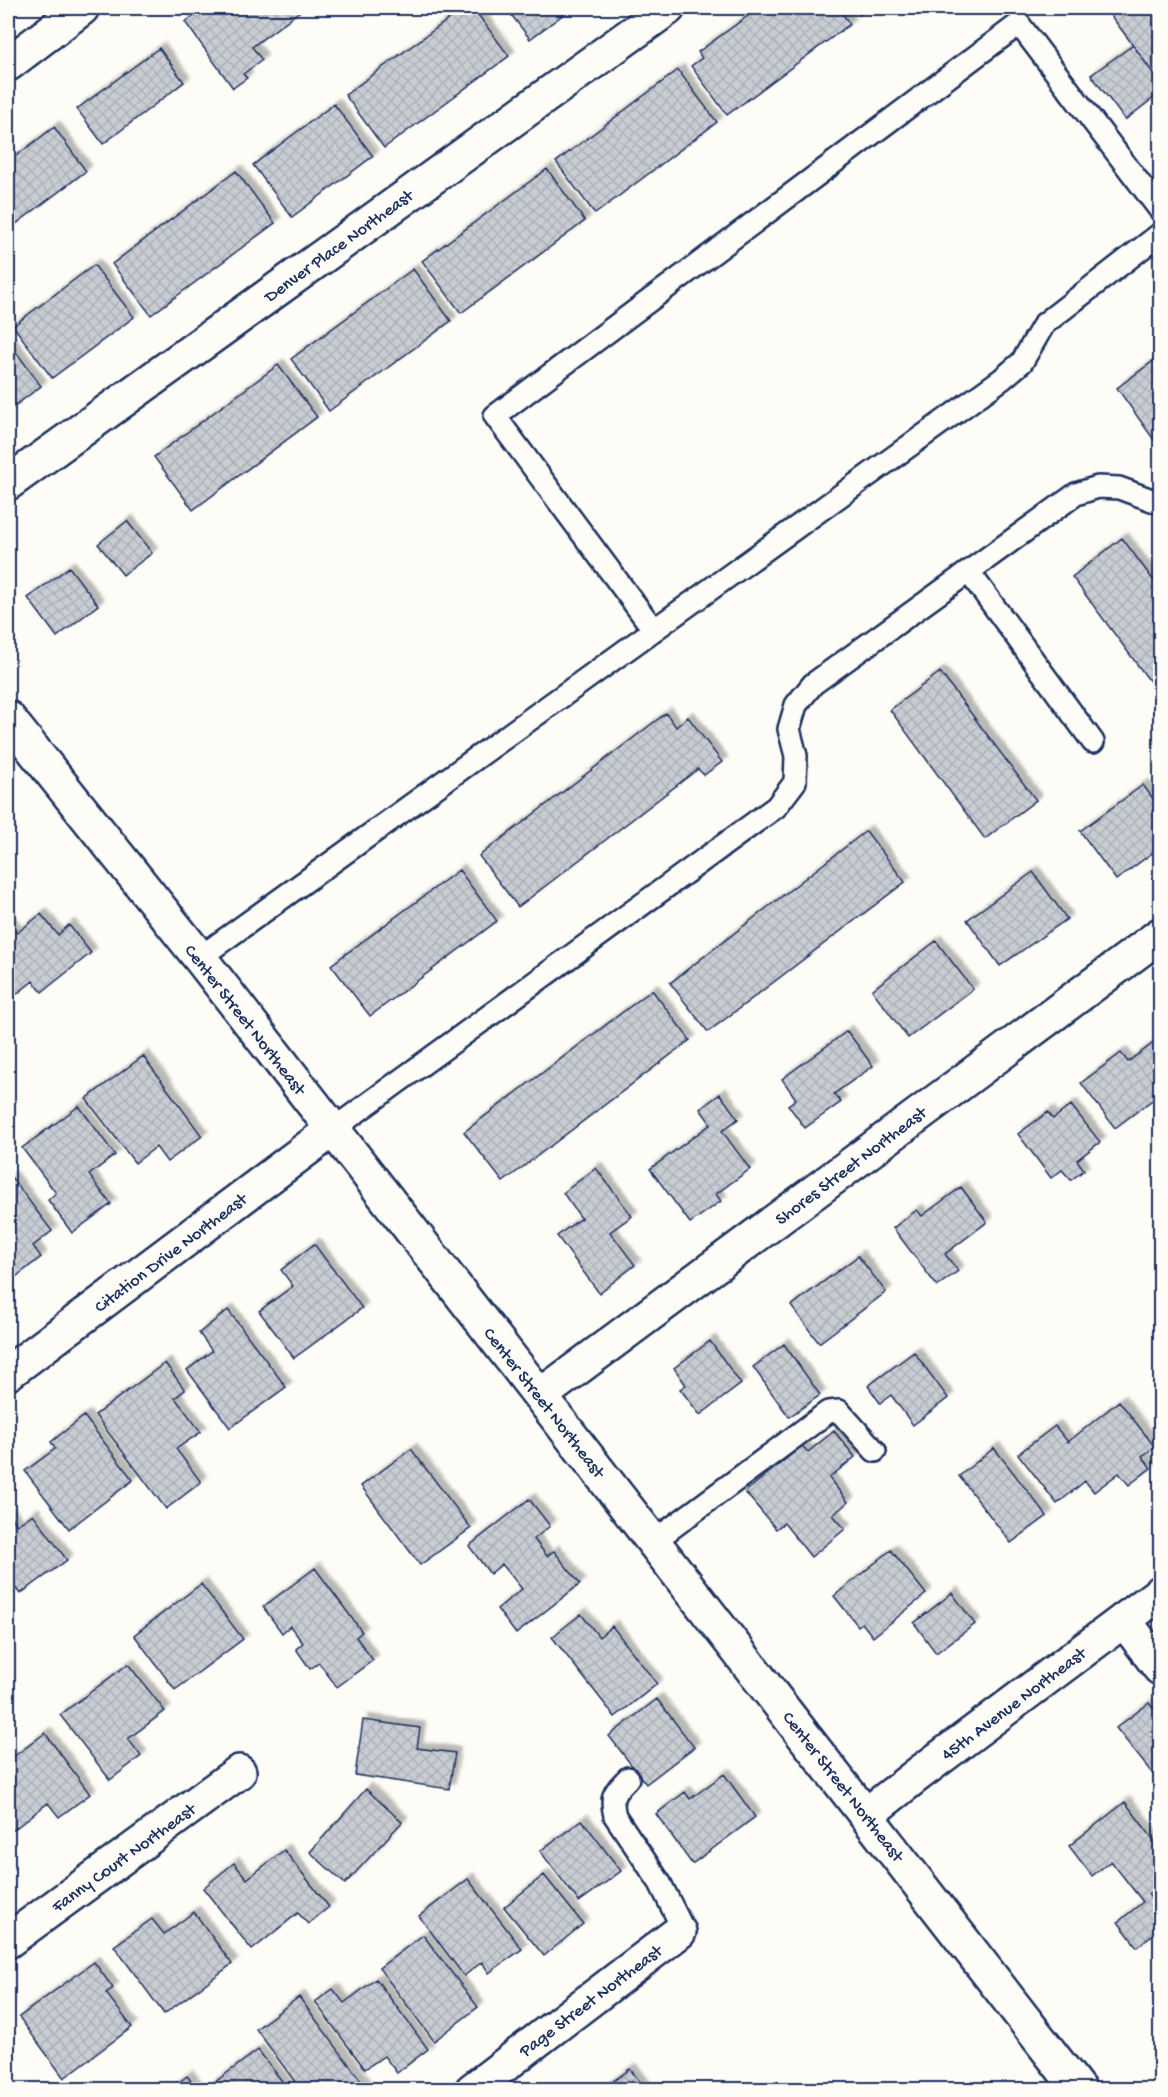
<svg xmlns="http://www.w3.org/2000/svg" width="1168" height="2097" viewBox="0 0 1168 2097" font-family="'Gochi Hand',sans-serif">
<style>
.building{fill:url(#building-cross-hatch);stroke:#1b2f5e;stroke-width:1.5;filter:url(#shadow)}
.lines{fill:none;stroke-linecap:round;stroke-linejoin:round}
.service-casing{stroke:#1b2f5e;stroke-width:26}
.minor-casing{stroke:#1b2f5e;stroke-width:38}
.tertiary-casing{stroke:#1b2f5e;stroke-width:38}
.secondary-casing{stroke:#1b2f5e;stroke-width:38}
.service{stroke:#fdfcf7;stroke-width:21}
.minor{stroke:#fdfcf7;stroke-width:33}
.tertiary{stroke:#fdfcf7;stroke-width:33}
.secondary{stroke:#fdfcf7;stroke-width:33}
.labels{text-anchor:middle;stroke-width:4.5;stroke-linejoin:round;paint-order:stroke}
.street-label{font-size:18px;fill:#1b2f5e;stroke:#fdfcf7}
</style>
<defs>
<pattern id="building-cross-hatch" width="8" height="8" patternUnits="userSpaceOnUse" patternTransform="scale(1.5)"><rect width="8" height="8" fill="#c9ccd3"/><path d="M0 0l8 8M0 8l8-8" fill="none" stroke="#acb0b8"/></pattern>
<filter id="shadow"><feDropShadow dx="5.5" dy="-5.5" stdDeviation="1.5" flood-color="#0004"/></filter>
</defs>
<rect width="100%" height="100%" fill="#fdfcf7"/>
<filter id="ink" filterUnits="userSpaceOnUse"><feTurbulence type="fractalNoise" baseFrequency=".0167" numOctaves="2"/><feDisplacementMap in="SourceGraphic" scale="12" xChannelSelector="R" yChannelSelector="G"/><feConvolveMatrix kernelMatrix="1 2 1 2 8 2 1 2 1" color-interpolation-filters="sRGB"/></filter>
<g filter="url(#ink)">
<path class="building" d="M 206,8 L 304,8 L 252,47 L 262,60 L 243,74 L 247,78 L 233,88 L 185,22 Z
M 464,8 L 473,8 L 509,56 L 384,148 L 345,95 Z
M 506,8 L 572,8 L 530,39 Z
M 759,8 L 838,8 L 850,24 L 727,115 L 691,66 L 702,58 L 698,52 Z
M 854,8 L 870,8 L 859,15 Z
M 1105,8 L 1160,8 L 1160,83 L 1133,45 Z
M 1133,45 L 1160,83 L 1160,93 L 1125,120 L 1091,75 Z
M 159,48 L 184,82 L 103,144 L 77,109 Z
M 678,70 L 717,122 L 595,214 L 556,162 Z
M 334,104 L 373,156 L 292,217 L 253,165 Z
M 54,127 L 86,171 L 8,230 L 8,162 Z
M 547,169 L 585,221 L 461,313 L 422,261 Z
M 236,171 L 275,223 L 151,315 L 112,264 Z
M 94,265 L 134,317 L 52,378 L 13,326 Z
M 413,269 L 451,321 L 329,411 L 291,359 Z
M 8,341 L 41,386 L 8,411 Z
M 1160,356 L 1160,435 L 1154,440 L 1117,388 Z
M 278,365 L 317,417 L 193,510 L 154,457 Z
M 127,521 L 152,553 L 123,575 L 98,544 Z
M 1122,538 L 1160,589 L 1160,695 L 1072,577 Z
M 69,567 L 98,605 L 57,637 L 28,598 Z
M 940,672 L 1036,800 L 985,839 L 890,710 Z
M 666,713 L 676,727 L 688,717 L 722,762 L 704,775 L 698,769 L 518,907 L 479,856 Z
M 1143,785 L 1160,808 L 1160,847 L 1116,880 L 1080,831 Z
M 866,831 L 905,882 L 708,1032 L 670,983 Z
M 459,870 L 497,921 L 370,1016 L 331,965 Z
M 1033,872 L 1067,919 L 1000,966 L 967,920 Z
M 41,914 L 58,935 L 69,925 L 91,953 L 42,992 L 33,981 L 13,997 L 8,991 L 8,921 L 17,933 Z
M 936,941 L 973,989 L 908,1038 L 872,990 Z
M 652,990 L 690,1040 L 503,1182 L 464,1132 Z
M 847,1031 L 873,1066 L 834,1094 L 841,1102 L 805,1128 L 788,1105 L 796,1099 L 782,1079 Z
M 1160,1038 L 1160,1105 L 1155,1098 L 1115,1128 L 1081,1083 L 1121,1053 L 1128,1062 Z
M 143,1056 L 202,1136 L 167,1162 L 156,1147 L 135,1163 L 86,1099 Z
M 720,1094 L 738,1119 L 722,1131 L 750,1169 L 716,1194 L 721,1201 L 690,1223 L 650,1169 L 711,1124 L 700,1109 Z
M 1071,1105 L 1100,1142 L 1077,1160 L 1084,1170 L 1071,1180 L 1062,1170 L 1051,1178 L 1018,1134 L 1048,1112 L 1053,1119 Z
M 79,1106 L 115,1155 L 89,1175 L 111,1204 L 72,1233 L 48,1200 L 56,1193 L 22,1148 Z
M 596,1168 L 632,1216 L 610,1232 L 635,1265 L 599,1293 L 557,1236 L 581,1218 L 563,1193 Z
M 11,1177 L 52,1231 L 33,1246 L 41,1257 L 8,1283 L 8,1180 Z
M 961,1187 L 987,1222 L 945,1254 L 958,1271 L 937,1286 L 893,1228 L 917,1210 L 922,1216 Z
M 314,1244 L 362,1308 L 294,1358 L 259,1311 L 293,1286 L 281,1270 Z
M 858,1256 L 886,1292 L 819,1343 L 791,1306 Z
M 228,1310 L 286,1387 L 230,1428 L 187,1370 L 212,1351 L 199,1333 Z
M 710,1341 L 741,1384 L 700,1415 L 680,1389 L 686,1385 L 674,1368 Z
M 784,1344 L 820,1395 L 789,1417 L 753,1367 Z
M 914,1352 L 948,1398 L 913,1425 L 891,1395 L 880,1403 L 868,1386 Z
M 165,1363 L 185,1390 L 175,1398 L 201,1432 L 176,1449 L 201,1482 L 166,1509 L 95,1415 Z
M 1160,1394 L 1160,1414 L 1151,1401 Z
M 1119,1401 L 1155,1447 L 1142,1456 L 1151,1468 L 1129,1485 L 1119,1473 L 1094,1492 L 1085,1481 L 1057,1504 L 1018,1454 L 1055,1426 L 1068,1442 Z
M 84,1416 L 133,1480 L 69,1529 L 25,1471 L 55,1449 L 51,1442 Z
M 834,1431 L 855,1457 L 829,1478 L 848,1502 L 833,1515 L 845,1529 L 811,1557 L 784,1523 L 776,1529 L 745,1492 L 802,1446 L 808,1452 Z
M 994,1448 L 1047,1516 L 1011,1543 L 959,1476 Z
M 411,1449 L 471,1528 L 420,1565 L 361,1486 Z
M 529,1499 L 550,1526 L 534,1539 L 547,1556 L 554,1551 L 580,1584 L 516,1634 L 497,1609 L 522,1589 L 502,1564 L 490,1574 L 469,1546 Z
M 8,1512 L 17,1525 L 33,1514 L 67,1560 L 20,1594 L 8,1578 Z
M 891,1550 L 926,1594 L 873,1637 L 862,1623 L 858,1626 L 834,1596 Z
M 315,1568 L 362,1632 L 356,1637 L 373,1660 L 337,1687 L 319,1663 L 310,1669 L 296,1649 L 303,1643 L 290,1626 L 282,1633 L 263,1607 Z
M 201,1584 L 243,1639 L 175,1690 L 134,1635 Z
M 952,1593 L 975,1624 L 936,1653 L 914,1623 Z
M 581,1614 L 599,1637 L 612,1626 L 657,1684 L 615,1717 L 552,1637 Z
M 128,1664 L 165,1711 L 128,1739 L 141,1756 L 110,1780 L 60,1715 Z
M 657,1699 L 694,1747 L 646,1784 L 609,1736 Z
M 1149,1703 L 1160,1717 L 1160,1783 L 1116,1728 Z
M 363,1720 L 420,1728 L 417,1748 L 455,1753 L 449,1789 L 355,1775 Z
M 45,1733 L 90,1794 L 59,1817 L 48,1803 L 8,1834 L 8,1761 Z
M 724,1774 L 755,1817 L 692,1864 L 656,1814 L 685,1792 L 690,1799 Z
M 366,1789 L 402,1822 L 345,1884 L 310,1852 Z
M 1125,1802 L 1160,1848 L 1160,1885 L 1148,1894 L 1160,1911 L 1160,1929 L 1137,1947 L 1118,1922 L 1143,1902 L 1111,1861 L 1092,1876 L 1069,1846 Z
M 582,1820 L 621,1871 L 579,1902 L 540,1851 Z
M 284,1850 L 329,1907 L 308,1924 L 298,1913 L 252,1950 L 203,1888 L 234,1863 L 247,1879 Z
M 544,1875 L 583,1924 L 544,1956 L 504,1907 Z
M 468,1879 L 522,1949 L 489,1973 L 482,1962 L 464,1976 L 419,1916 Z
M 194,1912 L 232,1964 L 164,2014 L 114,1946 L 152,1919 L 164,1934 Z
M 423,1935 L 478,2007 L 434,2041 L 379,1968 Z
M 94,1962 L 113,1988 L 106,1993 L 132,2027 L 64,2078 L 19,2017 Z
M 376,1979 L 428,2049 L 397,2073 L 384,2056 L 365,2069 L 315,2002 L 333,1989 L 344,2003 Z
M 299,1997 L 368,2090 L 321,2090 L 320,2088 L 317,2090 L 301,2090 L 256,2029 Z
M 258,2050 L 289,2090 L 208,2090 L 207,2088 Z
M 630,2069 L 644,2087 L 641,2090 L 601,2090 Z
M 187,2076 L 198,2090 L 169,2090 Z"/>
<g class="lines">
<g class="service-casing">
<path id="service" d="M 969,572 L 1093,742
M 654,630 L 495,416 L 1019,24 L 1160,210
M 199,958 L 1002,379 L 1022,362 L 1044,324 L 1160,234
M 332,1130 L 776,807 L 795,782 L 796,756 L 789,729 L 796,705 L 813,684 L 1076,494 L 1098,487 L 1119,488 L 1160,503
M 654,1541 L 828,1412 L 839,1411 L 875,1451
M 628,1778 C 614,1793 610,1795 615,1816 L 660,1883 L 680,1923 L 679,1932"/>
</g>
<g class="minor-casing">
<path id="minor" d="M 8,64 L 82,8
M 8,483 L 668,8
M 8,1373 L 332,1130
M 540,1396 L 1160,935
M 1124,1620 L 1160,1668
M 8,1941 L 239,1772
M 472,2090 L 679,1932"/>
</g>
<g class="tertiary-casing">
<path id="tertiary" d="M 866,1815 L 917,1775 L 1160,1593"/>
</g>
<g class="secondary-casing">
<path id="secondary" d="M 8,718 L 203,962 L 1079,2090"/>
</g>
<use href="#service" class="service"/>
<use href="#minor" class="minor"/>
<use href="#tertiary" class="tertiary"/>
<use href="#secondary" class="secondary"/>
</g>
</g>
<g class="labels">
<g class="street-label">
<text transform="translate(338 245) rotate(-36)" y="6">Denver Place Northeast</text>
<text transform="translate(246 1019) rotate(52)" y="6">Center Street Northeast</text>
<text transform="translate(850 1165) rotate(-37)" y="6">Shores Street Northeast</text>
<text transform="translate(170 1252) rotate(-37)" y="6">Citation Drive Northeast</text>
<text transform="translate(545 1402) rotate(52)" y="6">Center Street Northeast</text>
<text transform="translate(1013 1703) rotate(-37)" y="6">45th Avenue Northeast</text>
<text transform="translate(844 1786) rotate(52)" y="6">Center Street Northeast</text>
<text transform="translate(123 1857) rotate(-36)" y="6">Fanny Court Northeast</text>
<text transform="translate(590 2000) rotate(-37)" y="6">Page Street Northeast</text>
</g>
</g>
<rect width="1168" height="2097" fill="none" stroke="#fdfcf7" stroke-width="30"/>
<rect x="15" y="15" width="1138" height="2067" fill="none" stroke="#1b2f5e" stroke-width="2" filter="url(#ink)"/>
</svg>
